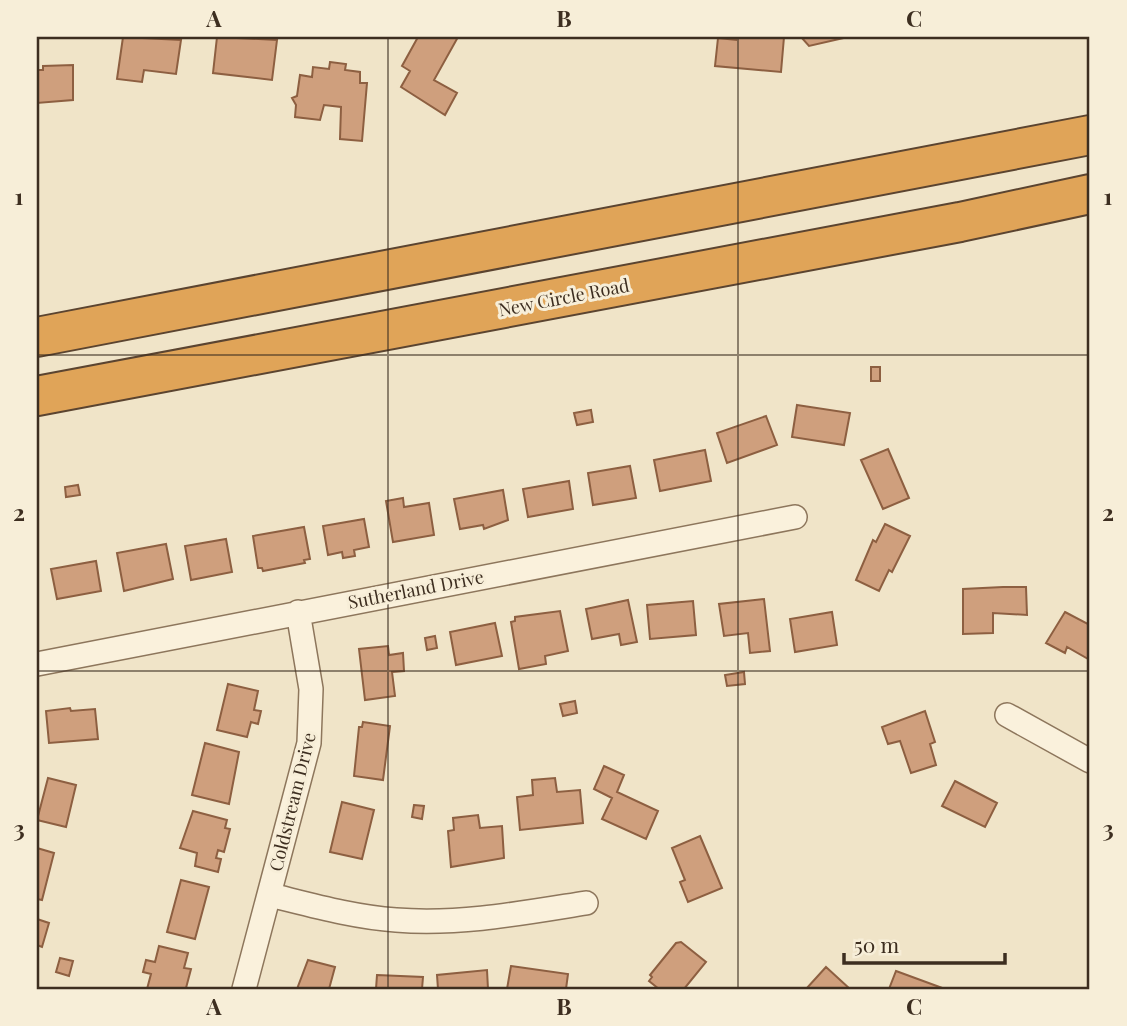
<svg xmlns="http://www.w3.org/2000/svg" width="1127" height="1026" viewBox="0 0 1127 1026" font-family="'Playfair Display',serif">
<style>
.building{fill:#cf9f7d;stroke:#8d5f41;stroke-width:2}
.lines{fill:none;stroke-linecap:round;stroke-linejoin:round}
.minor-casing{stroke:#8d765c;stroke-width:26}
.motorway-casing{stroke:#5b4430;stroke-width:42}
.minor{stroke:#faf1dc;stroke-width:23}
.motorway{stroke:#e0a458;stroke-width:38}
.grid{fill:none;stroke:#3d2e20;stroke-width:2;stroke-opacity:0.55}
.labels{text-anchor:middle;stroke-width:6;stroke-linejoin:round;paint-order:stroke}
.street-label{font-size:18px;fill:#3d2e20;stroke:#f7eed8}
.neatline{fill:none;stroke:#3d2e20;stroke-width:2.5}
.grid-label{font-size:23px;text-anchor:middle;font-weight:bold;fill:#3d2e20}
</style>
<rect width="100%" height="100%" fill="#f0e4c8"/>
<path class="building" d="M 123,37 L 181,40 L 176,74 L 144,70 L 142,82 L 117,79 Z
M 217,37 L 277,40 L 272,80 L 213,73 Z
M 418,37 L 458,37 L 434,80 L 457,93 L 445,115 L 401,87 L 410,71 L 402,66 Z
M 736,37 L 784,37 L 781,72 L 715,66 L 718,38 L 736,40 Z
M 801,37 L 848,37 L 809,46 Z
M 330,62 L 346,64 L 345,70 L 360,72 L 360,83 L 367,83 L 362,141 L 340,139 L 341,107 L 324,105 L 320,120 L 295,117 L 296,105 L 292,98 L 297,96 L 300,75 L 312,77 L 313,67 L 329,69 Z
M 73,65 L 73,100 L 37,103 L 37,70 L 43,70 L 43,66 Z
M 871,367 L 880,367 L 880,381 L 871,381 Z
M 797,405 L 850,413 L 844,445 L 792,437 Z
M 591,410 L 593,422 L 577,425 L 574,413 Z
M 766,416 L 777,445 L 727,463 L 717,433 Z
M 888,449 L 909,498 L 883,509 L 861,460 Z
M 705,450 L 711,481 L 660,491 L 654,460 Z
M 630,466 L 636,498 L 593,505 L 588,473 Z
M 569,481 L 573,509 L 528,517 L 523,489 Z
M 78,485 L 80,495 L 66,497 L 65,487 Z
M 503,490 L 508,520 L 484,529 L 483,525 L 460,529 L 454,499 Z
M 403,498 L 404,507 L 429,503 L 434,535 L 393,542 L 386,501 Z
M 364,519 L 369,547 L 354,550 L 355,556 L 343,558 L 342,552 L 328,555 L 323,526 Z
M 885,524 L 910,536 L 892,572 L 889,570 L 879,591 L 856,580 L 873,540 L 876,542 Z
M 304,527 L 310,559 L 304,560 L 305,563 L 263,571 L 262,568 L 258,568 L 253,536 Z
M 226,539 L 232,572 L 191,580 L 185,546 Z
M 166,544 L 173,579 L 124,591 L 117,553 Z
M 96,561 L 101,591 L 57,599 L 51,569 Z
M 1003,587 L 1026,587 L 1027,615 L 993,613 L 993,633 L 963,634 L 963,589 Z
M 764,599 L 770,651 L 750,653 L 748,633 L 724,636 L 719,604 Z
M 628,600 L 637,642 L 621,645 L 619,634 L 592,639 L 586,609 Z
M 693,601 L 696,635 L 650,639 L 647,605 Z
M 560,611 L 568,651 L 545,656 L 546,664 L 519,669 L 511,622 L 515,621 L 515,617 Z
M 832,612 L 837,645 L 795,652 L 790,619 Z
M 1065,612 L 1090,625 L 1090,660 L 1067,647 L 1065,653 L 1046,643 Z
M 495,623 L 502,656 L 456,665 L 450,632 Z
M 435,636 L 437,648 L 427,650 L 425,638 Z
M 388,646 L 389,655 L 403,653 L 404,671 L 392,672 L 395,696 L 365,700 L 359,649 Z
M 744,672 L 745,684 L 727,686 L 725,675 Z
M 228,684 L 258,691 L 254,710 L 261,711 L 258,724 L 251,722 L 247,737 L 217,730 Z
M 575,701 L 577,713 L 563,716 L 560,704 Z
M 70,708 L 71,711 L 95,709 L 98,739 L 49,743 L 46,711 Z
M 925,711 L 935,742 L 930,744 L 936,765 L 911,773 L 900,741 L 888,744 L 882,727 Z
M 363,722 L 390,726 L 383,780 L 354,776 L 359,727 L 362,727 Z
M 205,743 L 239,752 L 229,804 L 192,795 Z
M 604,766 L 624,775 L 617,792 L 658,811 L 646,839 L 602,819 L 612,798 L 594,789 Z
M 48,778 L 76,785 L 66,827 L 37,820 Z
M 555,778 L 557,792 L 580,790 L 583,823 L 520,830 L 517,797 L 533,795 L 532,780 Z
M 955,781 L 997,803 L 985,827 L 942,806 Z
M 342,802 L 374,810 L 362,859 L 330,852 Z
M 414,805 L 424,806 L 422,819 L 412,817 Z
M 193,811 L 227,820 L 225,828 L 230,829 L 224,852 L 218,850 L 216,858 L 221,859 L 218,872 L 195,866 L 197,853 L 180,848 Z
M 478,815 L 480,828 L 502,826 L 504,858 L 451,867 L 448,831 L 454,830 L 453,818 Z
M 700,836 L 722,888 L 688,902 L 680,882 L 685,880 L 672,848 Z
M 37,848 L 54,853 L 42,900 L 37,899 Z
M 181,880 L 209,887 L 195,939 L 167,932 Z
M 37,919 L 49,923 L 42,947 L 37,945 Z
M 681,942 L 706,962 L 684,989 L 659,989 L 649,981 L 652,977 L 650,975 L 676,943 Z
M 159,946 L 188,953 L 184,968 L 191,969 L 186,988 L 147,989 L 151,974 L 143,972 L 146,960 L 155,962 Z
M 60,958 L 73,961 L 69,976 L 56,972 Z
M 308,960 L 335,967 L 329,989 L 297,989 Z
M 511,966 L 568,974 L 566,989 L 507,989 Z
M 826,967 L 850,989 L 806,989 Z
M 487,970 L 488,989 L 438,989 L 437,975 Z
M 896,971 L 945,989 L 889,989 Z
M 377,975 L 423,977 L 422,989 L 376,989 Z"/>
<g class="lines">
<g class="minor-casing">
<path id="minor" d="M 37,664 L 795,517
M 1007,715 L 1090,761
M 270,895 C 311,905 353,917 396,920 C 460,925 523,913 586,903
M 244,989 L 309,743 L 311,689 L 298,612"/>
</g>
<g class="motorway-casing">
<path id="motorway" d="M 37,337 L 1090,135
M 37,396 L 960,222 L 1090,194"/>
</g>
<use href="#minor" class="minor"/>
<use href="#motorway" class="motorway"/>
</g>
<path class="grid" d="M 388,37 L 388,989M 738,37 L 738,989M 37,355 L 1090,355M 37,671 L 1090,671"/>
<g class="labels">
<g class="street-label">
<text transform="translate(564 298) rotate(-11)" y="6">New Circle Road</text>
<text transform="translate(416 590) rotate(-11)" y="6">Sutherland Drive</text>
<text transform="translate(293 802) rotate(-76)" y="6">Coldstream Drive</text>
</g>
</g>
<rect width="1127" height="1026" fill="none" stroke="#f7eed8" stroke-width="77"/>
<path d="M844 953v10h161v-10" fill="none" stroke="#3d2e20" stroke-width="3.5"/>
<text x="854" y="953" font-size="21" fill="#3d2e20" stroke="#f7eed8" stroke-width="5" paint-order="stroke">50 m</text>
<rect x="38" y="38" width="1050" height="950" class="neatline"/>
<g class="grid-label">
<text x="214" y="27">A</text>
<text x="564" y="27">B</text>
<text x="914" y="27">C</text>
<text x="19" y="205">1</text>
<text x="1108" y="205">1</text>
<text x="19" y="521">2</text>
<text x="1108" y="521">2</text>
<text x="19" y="837">3</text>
<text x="1108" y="837">3</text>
<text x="214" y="1015">A</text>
<text x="564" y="1015">B</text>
<text x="914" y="1015">C</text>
</g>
</svg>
